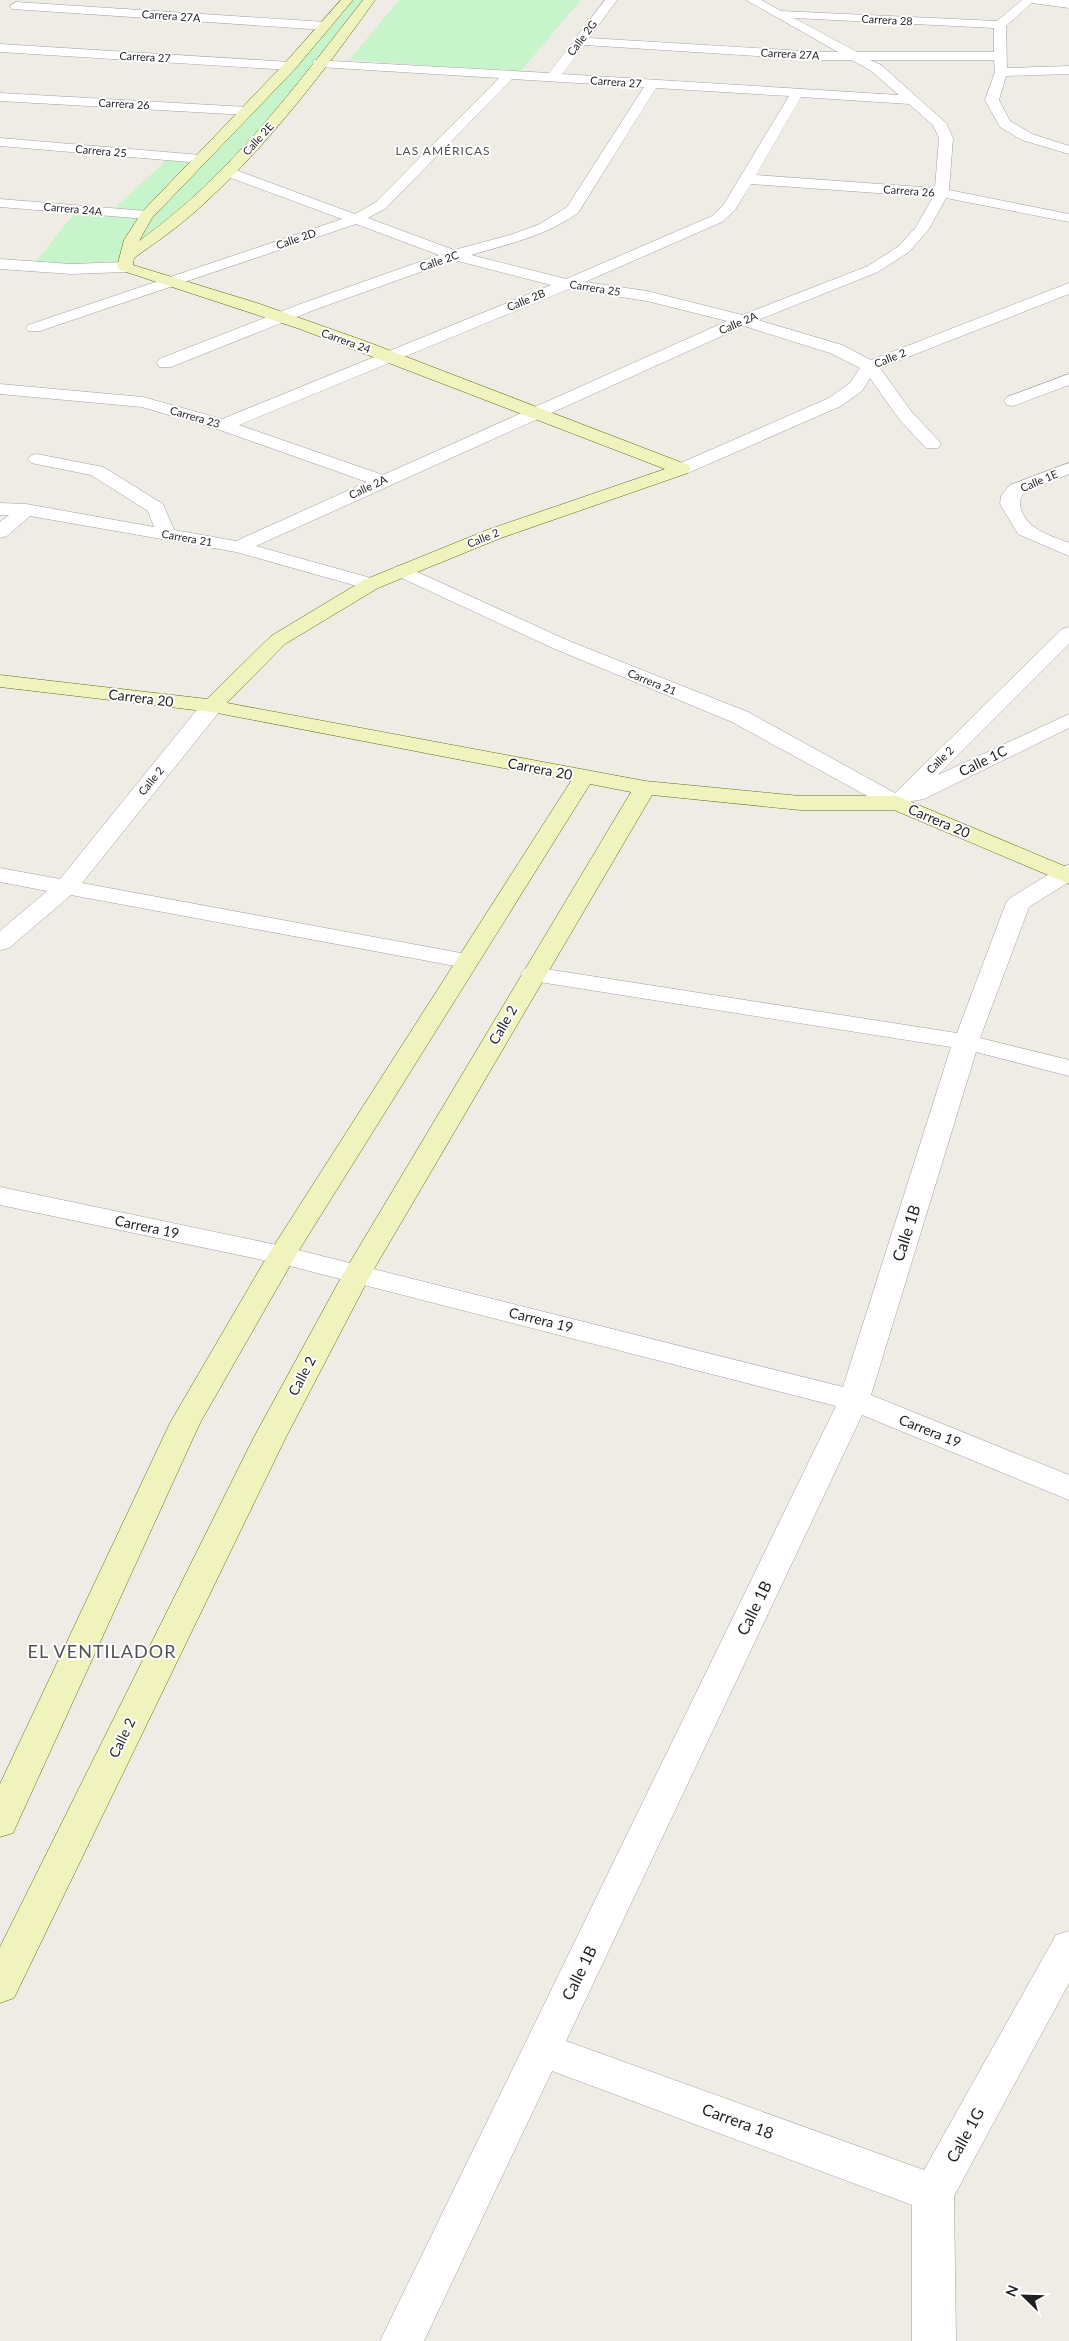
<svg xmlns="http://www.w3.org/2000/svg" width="1069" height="2341" viewBox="0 0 1069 2341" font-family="Lato,sans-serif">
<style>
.park{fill:#c8f4cb}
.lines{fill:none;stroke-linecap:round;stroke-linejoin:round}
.street-casing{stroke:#a0a0a0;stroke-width:1}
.secondary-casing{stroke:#626c10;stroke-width:1}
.street{fill:#fff;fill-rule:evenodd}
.secondary{fill:#f1f3bf;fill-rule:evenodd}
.labels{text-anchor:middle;stroke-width:4;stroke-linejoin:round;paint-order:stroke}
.far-street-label{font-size:11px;fill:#1f1f1f;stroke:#fff}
.far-neighbourhood-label{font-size:12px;letter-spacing:1px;fill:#525252;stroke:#fff}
.street-label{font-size:14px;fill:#1f1f1f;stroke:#fff}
.near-street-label{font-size:16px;fill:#1f1f1f;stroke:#fff}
.near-neighbourhood-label{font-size:18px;letter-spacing:1px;fill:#525252;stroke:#fff}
</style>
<rect width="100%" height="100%" fill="#efece6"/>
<path class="park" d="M 349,0 L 367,0 L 228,171 L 124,266 L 33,265 L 77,210 L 109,213 L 170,157 L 207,160 Z
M 399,0 L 581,0 L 520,72 L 349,60 Z"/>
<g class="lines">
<g class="street-casing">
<path id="street" d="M 605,0 L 617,0 L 589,38 L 820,52 L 838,52 L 746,0 L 761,0 L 781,11 L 997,21 L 1022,0 L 1069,0 L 1069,8 L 1032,3 L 1006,26 L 1007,68 L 1069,66 L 1069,74 L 1006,76 L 999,100 L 1010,121 L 1032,134 L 1069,146 L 1069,154 L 1022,140 L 1000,127 L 985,100 L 995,72 L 994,60 L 870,60 L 881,65 L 946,123 L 953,138 L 949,190 L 1069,214 L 1069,222 L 946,198 L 929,229 L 909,252 L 878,272 L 758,320 L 842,345 L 871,360 L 1069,283 L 1069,294 L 880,368 L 911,411 L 938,440 L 941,444 L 938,448 L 926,448 L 899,419 L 870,378 L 862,391 L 841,406 L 688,473 L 676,473 L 673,469 L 676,465 L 829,398 L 850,383 L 860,368 L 830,353 L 744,326 L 256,546 L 378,580 L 381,584 L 378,588 L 371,590 L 364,588 L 236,552 L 30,516 L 7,536 L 0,538 L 0,522 L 9,515 L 0,515 L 0,503 L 26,504 L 154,527 L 148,511 L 91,475 L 31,463 L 28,459 L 31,455 L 37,454 L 103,467 L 163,504 L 174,530 L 236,541 L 367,482 L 217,429 L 142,407 L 0,394 L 0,384 L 143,397 L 222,419 L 551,285 L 454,260 L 314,310 L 171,367 L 159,367 L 157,363 L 159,359 L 303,303 L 439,255 L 356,224 L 40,331 L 28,331 L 26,328 L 28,325 L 342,219 L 223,175 L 221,172 L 223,169 L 233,169 L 355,214 L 376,202 L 499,78 L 319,67 L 313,63 L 314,60 L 549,73 ZM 794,18 L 994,28 L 994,52 L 857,52 ZM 584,45 L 820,60 L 852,60 L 871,71 L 899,95 L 562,74 ZM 512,79 L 644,87 L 567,207 L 540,224 L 510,235 L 454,250 L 368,218 L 386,208 ZM 656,88 L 789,96 L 724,204 L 712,216 L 566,279 L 471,255 C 509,244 545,236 578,213 ZM 801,97 L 909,104 L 933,125 L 939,138 L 935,188 L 756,175 ZM 751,184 L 933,197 L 916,227 L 899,246 L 868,266 L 742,315 L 647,291 L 585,282 L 722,222 L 735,210 ZM 569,289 L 647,301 L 727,321 L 383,475 L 239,425 Z
M 16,2 L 326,22 L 332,26 L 326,30 L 12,9 L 10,6 Z
M 0,44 L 290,62 L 296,66 L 290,70 L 0,52 Z
M 0,93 L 247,107 L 254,111 L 247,115 L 0,101 Z
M 0,138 L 201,155 L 208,159 L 201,163 L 0,146 Z
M 0,199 L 147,211 L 154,215 L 147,219 L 0,207 Z
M 0,259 L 71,264 L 125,262 L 130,264 L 133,267 L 130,270 L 125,272 L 71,274 L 0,269 Z
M 1069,374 L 1069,385 L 1013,406 L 1007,405 L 1004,401 L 1007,397 Z
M 1069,463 L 1069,474 L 1024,493 C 1015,502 1023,519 1033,526 C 1042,534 1058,538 1069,543 L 1069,556 L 1018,534 L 1000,504 L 1001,496 L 1010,485 Z
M 402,565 L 569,641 L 748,712 L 895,793 L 1062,629 L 1069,627 L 1069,644 L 938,775 L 1069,714 L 1069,728 L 924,799 C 921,800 914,800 912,801 C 901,807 905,812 889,808 L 732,722 L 555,649 L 395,575 L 392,571 L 395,567 Z
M 212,700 L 220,701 L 223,706 L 220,711 L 82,883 L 466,954 L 475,956 L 478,961 L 475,966 L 466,968 L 71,895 L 9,948 L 0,950 L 0,931 L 47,891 L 0,882 L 0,868 L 60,879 L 204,701 Z
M 1069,865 L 1069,882 L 1029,907 L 980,1038 L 1069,1060 L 1069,1076 L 976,1052 L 871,1395 L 1069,1475 L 1069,1500 L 862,1415 L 566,2041 L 924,2170 L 1056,1935 L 1069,1931 L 1069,1983 L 954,2196 L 956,2341 L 912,2341 L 912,2205 L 552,2071 L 424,2341 L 380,2341 L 836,1406 L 282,1264 L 0,1205 L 0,1187 L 282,1246 L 843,1387 L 951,1047 L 533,981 L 524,979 L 521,974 L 524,969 L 533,967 L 957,1033 L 1006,903 L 1010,898 L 1061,867 Z"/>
</g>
<g class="secondary-casing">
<path id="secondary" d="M 341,0 L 353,0 L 295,69 L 152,218 L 139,241 C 230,176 295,87 363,0 L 375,0 C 324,72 263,151 197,210 C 177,228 155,243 134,258 L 133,265 L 257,303 L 365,341 L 688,465 L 691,469 L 688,473 L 501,538 L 378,588 L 285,644 L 227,703 L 645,781 L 800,796 L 897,796 L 1069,868 L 1069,884 L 894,810 L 800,810 L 652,795 L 371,1274 L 285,1439 L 14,1998 L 0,2003 L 0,1947 L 253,1439 L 343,1274 L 631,792 L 590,784 L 296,1255 L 200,1423 L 13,1833 L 0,1837 L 0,1784 L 170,1423 L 268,1255 L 571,781 L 212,712 L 0,687 L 0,675 L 207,699 L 271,636 L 364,580 L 487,530 L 665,469 L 300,329 L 120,270 L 117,267 L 124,240 L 142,212 L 285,63 Z"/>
</g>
<use href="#street" class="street"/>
<use href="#secondary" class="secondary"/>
</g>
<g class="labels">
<g class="far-street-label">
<text transform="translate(171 16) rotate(4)" y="4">Carrera 27A</text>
<text transform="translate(887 20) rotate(3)" y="4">Carrera 28</text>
<text transform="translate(582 38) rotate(-53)" y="4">Calle 2G</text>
<text transform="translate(790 54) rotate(3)" y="4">Carrera 27A</text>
<text transform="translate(145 57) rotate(3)" y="4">Carrera 27</text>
<text transform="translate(616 82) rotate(4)" y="4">Carrera 27</text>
<text transform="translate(124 104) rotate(3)" y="4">Carrera 26</text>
<text transform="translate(258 139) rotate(-48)" y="4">Calle 2E</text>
<text transform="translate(101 151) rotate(5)" y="4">Carrera 25</text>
<text transform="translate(909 191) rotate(4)" y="4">Carrera 26</text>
<text transform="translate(73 209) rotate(5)" y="4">Carrera 24A</text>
<text transform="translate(296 239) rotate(-19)" y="4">Calle 2D</text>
<text transform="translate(439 261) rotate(-19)" y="4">Calle 2C</text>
<text transform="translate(595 288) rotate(9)" y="4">Carrera 25</text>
<text transform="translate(526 300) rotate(-22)" y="4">Calle 2B</text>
<text transform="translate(738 323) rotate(-23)" y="4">Calle 2A</text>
<text transform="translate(346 341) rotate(20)" y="4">Carrera 24</text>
<text transform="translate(890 358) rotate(-22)" y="4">Calle 2</text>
<text transform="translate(195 417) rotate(16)" y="4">Carrera 23</text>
<text transform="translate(1039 481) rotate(-23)" y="4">Calle 1E</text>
<text transform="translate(368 487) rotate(-25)" y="4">Calle 2A</text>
<text transform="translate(187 538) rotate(10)" y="4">Carrera 21</text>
<text transform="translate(483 538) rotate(-22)" y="4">Calle 2</text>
<text transform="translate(652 682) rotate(22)" y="4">Carrera 21</text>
<text transform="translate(940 760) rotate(-45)" y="4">Calle 2</text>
<text transform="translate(151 781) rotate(-51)" y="4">Calle 2</text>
</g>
<g class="far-neighbourhood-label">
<text x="443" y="155">LAS AMÉRICAS</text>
</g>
<g class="street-label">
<text transform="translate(141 698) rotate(7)" y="5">Carrera 20</text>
<text transform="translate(983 761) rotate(-26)" y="5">Calle 1C</text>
<text transform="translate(540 769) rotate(11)" y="5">Carrera 20</text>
<text transform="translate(939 821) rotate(23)" y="5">Carrera 20</text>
<text transform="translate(503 1025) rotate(-60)" y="5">Calle 2</text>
<text transform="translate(147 1227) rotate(12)" y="5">Carrera 19</text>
<text transform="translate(541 1320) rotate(14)" y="5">Carrera 19</text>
<text transform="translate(302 1376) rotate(-62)" y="5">Calle 2</text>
<text transform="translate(930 1431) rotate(22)" y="5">Carrera 19</text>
<text transform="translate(122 1738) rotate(-64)" y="5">Calle 2</text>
</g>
<g class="near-street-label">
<text transform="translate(906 1233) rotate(-72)" y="6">Calle 1B</text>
<text transform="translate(754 1608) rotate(-64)" y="6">Calle 1B</text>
<text transform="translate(579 1973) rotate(-64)" y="6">Calle 1B</text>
<text transform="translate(738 2121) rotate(20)" y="6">Carrera 18</text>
<text transform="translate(965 2135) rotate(-61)" y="6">Calle 1G</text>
</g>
<g class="near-neighbourhood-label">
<text x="102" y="1658">EL VENTILADOR</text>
</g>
</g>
<g transform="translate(1024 2296) rotate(293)" stroke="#ffffff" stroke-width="4" paint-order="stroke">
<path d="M0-4L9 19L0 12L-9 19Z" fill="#1f1f1f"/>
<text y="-8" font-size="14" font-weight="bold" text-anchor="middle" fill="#1f1f1f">N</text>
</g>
</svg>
